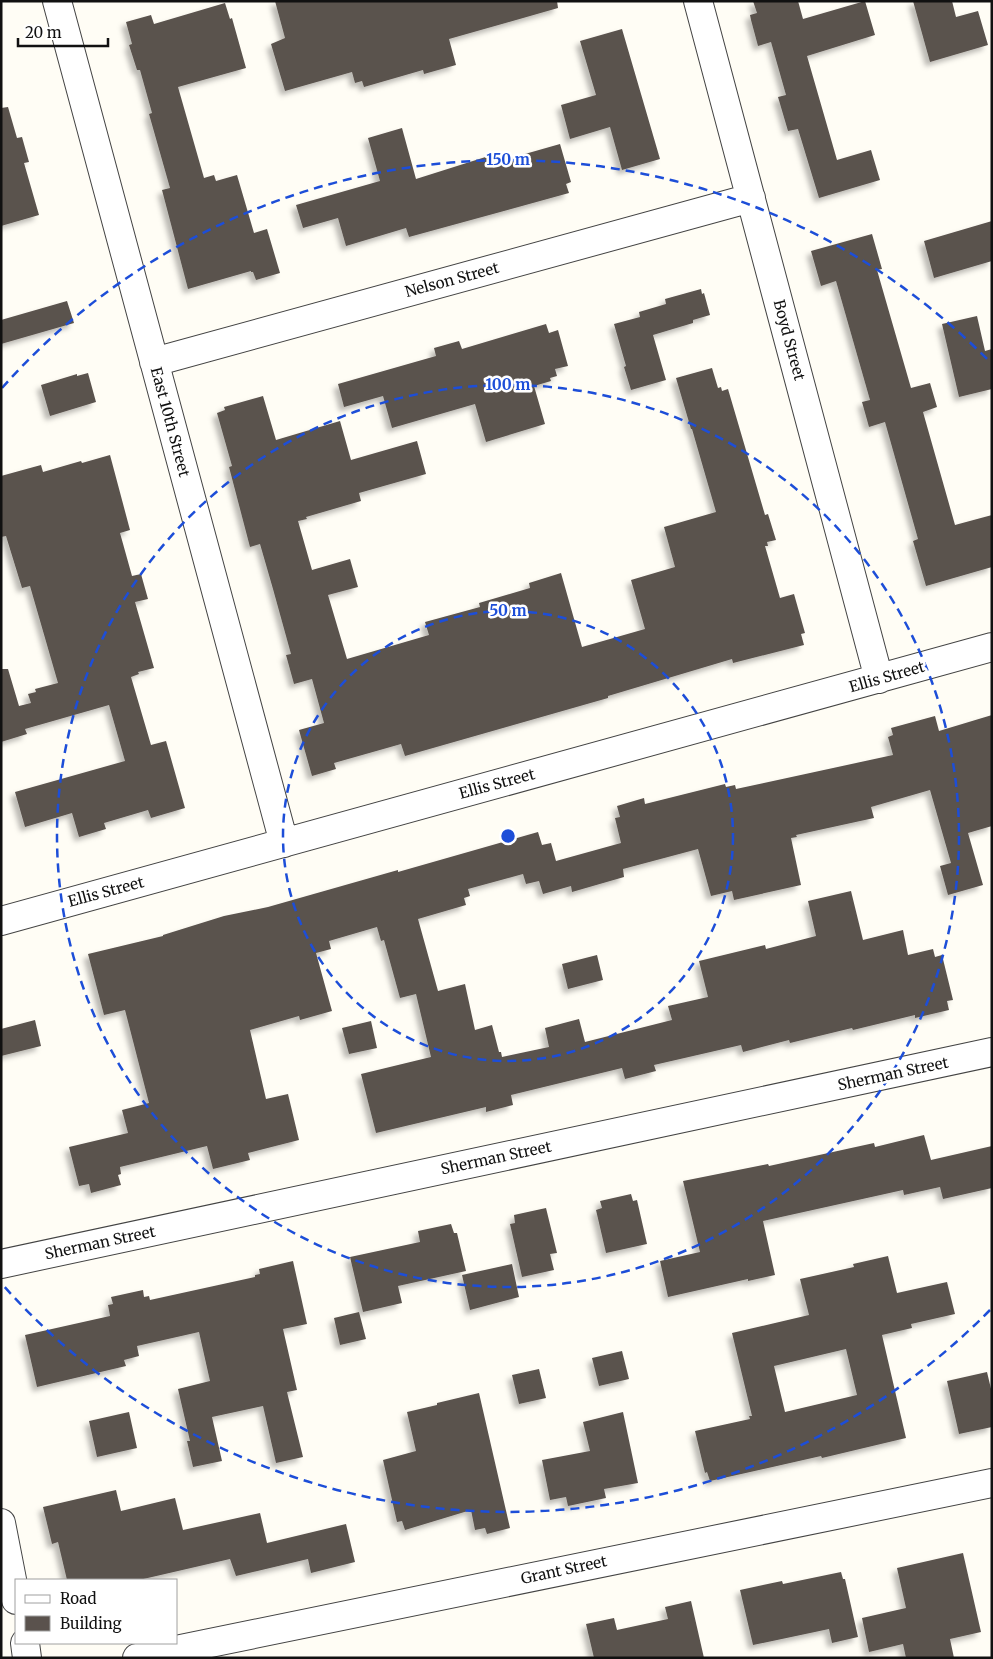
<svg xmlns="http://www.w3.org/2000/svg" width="993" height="1659" viewBox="0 0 993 1659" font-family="Merriweather,serif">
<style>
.building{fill:#5a524d;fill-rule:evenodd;filter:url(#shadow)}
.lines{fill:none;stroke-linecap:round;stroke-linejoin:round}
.street-casing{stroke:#444;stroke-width:30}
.street{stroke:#fff;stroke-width:28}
.ring{fill:none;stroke:#1d4ed8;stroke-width:2.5;stroke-dasharray:9 6}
.labels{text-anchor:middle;stroke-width:5;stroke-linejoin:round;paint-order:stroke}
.street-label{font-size:15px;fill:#111;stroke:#fff}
.centre{fill:#1d4ed8;stroke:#fff;stroke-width:2.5}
.ring-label{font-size:15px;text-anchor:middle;font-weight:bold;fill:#1d4ed8;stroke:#fff;stroke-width:5;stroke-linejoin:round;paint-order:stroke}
</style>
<defs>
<filter id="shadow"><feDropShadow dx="-4.5" dy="4.5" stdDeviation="2.5" flood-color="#0004"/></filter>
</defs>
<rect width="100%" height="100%" fill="#fffdf5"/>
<path class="building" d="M 275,1 L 557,1 L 558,8 L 449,39 L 456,65 L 424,74 L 423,70 L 364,87 L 362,81 L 355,83 L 352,72 L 285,91 L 271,44 L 285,38 Z
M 753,1 L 798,1 L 803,19 L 865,1 L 875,35 L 807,56 L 837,160 L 871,150 L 880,180 L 819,198 L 798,129 L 788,131 L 778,97 L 786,95 L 771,42 L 758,46 L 751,20 L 750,15 L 757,13 Z
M 913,1 L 952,1 L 956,17 L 978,11 L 988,45 L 930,62 Z
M 225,3 L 230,19 L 232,18 L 246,68 L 178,87 L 204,178 L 214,175 L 216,181 L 237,175 L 254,233 L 267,229 L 280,273 L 256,280 L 253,272 L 251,272 L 251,271 L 188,289 L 162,190 L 170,188 L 149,114 L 152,113 L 140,70 L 137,70 L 129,45 L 132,44 L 126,22 L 151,15 L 154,24 Z
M 622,29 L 660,159 L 622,170 L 610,127 L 570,139 L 561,105 L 596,95 L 580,41 Z
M 8,107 L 17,138 L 22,137 L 29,162 L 24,163 L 39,215 L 1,226 L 1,108 Z
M 402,128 L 416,179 L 495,154 L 497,162 L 560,144 L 571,182 L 566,184 L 569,193 L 409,237 L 406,228 L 346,246 L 338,218 L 303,228 L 296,205 L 380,181 L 368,138 Z
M 992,221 L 992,261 L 934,278 L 924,241 Z
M 872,234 L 882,269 L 877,270 L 911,388 L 930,383 L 937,407 L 923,412 L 955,525 L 992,515 L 992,567 L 926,586 L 913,541 L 918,539 L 885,422 L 869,427 L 862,402 L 870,400 L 836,281 L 821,286 L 811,251 Z
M 701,289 L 702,294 L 704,293 L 710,315 L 693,320 L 693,323 L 653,335 L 666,380 L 631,390 L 624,367 L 626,366 L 614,324 L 640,317 L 639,312 L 666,304 L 665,299 Z
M 67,301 L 74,323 L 1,344 L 1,320 Z
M 977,316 L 985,351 L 992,349 L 992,389 L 959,397 L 942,324 Z
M 546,324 L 549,333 L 558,330 L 568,366 L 555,369 L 557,376 L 550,378 L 551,381 L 534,386 L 545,424 L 486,442 L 475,404 L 392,428 L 383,396 L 344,407 L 338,384 L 436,356 L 434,348 L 459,341 L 462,349 Z
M 712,368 L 718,388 L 721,387 L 722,391 L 728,389 L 765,515 L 768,514 L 776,540 L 767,542 L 768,546 L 765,546 L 780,598 L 794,594 L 805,633 L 801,634 L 804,645 L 733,663 L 732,659 L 608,696 L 608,698 L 405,756 L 401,744 L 334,763 L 336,769 L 312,776 L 299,730 L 324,723 L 312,679 L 294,684 L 286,655 L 291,654 L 273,589 L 260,544 L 250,547 L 229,467 L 232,466 L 217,413 L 225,410 L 224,407 L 263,396 L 276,440 L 340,421 L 351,460 L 417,441 L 426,474 L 359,493 L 361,501 L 306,517 L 307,519 L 298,521 L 312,570 L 350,559 L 358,587 L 328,595 L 347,659 L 429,635 L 425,622 L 480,607 L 479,603 L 530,588 L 529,583 L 561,573 L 582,647 L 645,629 L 631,580 L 675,567 L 664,527 L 716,512 L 692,429 L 691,429 L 676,378 Z
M 88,373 L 96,402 L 50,416 L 41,385 L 77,374 L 77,376 Z
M 110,455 L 130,530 L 120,533 L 132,576 L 141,574 L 148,599 L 135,602 L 154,668 L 138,672 L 139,674 L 131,677 L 151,745 L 166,741 L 185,808 L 151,818 L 148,810 L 104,823 L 106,829 L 79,837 L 72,813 L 25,827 L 15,792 L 125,761 L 109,705 L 25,729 L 27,734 L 1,742 L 1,669 L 8,669 L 19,706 L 31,703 L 28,694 L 36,692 L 35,689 L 58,683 L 30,586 L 22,588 L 6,536 L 1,537 L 1,476 L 41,465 L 43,472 L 81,461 L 82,463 Z
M 992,715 L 992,826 L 968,833 L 983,885 L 948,895 L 940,866 L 951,863 L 930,790 L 871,807 L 874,818 L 796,835 L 797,837 L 791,838 L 801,885 L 734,900 L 732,891 L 711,896 L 698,849 L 623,869 L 624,877 L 572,892 L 571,886 L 543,894 L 539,881 L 526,884 L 523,874 L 468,889 L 470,896 L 464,898 L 466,905 L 418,919 L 438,991 L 465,984 L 475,1030 L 492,1025 L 499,1052 L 501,1052 L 502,1057 L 549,1047 L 545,1028 L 579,1019 L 585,1042 L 672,1020 L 668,1006 L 708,997 L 699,961 L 765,945 L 766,949 L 816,936 L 808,901 L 851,891 L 863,940 L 903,930 L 908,955 L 933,949 L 935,957 L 942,955 L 953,1000 L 947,1001 L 949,1010 L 915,1018 L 915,1015 L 853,1030 L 852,1028 L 790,1043 L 789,1040 L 743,1052 L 741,1045 L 654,1065 L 656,1071 L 625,1079 L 622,1068 L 511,1095 L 513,1105 L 486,1112 L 486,1107 L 376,1133 L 361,1074 L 431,1057 L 416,994 L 400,998 L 384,940 L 381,941 L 377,927 L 329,941 L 331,949 L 316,953 L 332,1011 L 300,1020 L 299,1016 L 250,1030 L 266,1099 L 288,1094 L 299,1140 L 248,1153 L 250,1160 L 213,1169 L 207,1146 L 120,1167 L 121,1174 L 118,1175 L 121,1185 L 91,1193 L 89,1184 L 79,1186 L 69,1147 L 128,1133 L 122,1110 L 149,1103 L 125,1010 L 104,1015 L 88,954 L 163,936 L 163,935 L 224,916 L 268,907 L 398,870 L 398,872 L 538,832 L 542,845 L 551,843 L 556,861 L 621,843 L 615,818 L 620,817 L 617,806 L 644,798 L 645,804 L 725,784 L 726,787 L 735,785 L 736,789 L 893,755 L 888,737 L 893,735 L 891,728 L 935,716 L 939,731 Z
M 597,955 L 603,980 L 568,989 L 562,964 Z
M 35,1020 L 41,1046 L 1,1056 L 1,1029 Z
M 371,1021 L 377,1048 L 349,1054 L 342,1028 Z
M 924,1135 L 931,1160 L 992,1146 L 992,1188 L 943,1199 L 940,1187 L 904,1195 L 903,1190 L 763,1221 L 775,1275 L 748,1281 L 748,1279 L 668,1297 L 660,1261 L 700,1252 L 683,1181 L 768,1164 L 769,1166 L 874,1143 L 875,1147 Z
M 631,1194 L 633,1201 L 637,1200 L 647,1244 L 606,1253 L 596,1210 L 602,1208 L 600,1201 Z
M 546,1208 L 557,1253 L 550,1254 L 554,1270 L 522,1277 L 510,1224 L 515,1223 L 514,1215 Z
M 451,1224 L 454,1233 L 457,1233 L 466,1271 L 398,1286 L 402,1303 L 363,1312 L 350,1257 L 420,1242 L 418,1231 Z
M 888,1256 L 897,1293 L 947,1282 L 955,1314 L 911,1324 L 912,1328 L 882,1335 L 906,1438 L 822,1458 L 821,1456 L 710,1481 L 707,1472 L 705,1473 L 695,1431 L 750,1419 L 749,1416 L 752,1416 L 732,1333 L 809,1315 L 800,1279 L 854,1267 L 853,1264 ZM 846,1349 L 857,1395 L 785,1412 L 774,1366 Z
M 293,1261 L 307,1324 L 283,1329 L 297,1390 L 287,1392 L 303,1457 L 276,1463 L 263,1406 L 212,1417 L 222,1461 L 193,1467 L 187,1441 L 190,1441 L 178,1389 L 210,1381 L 199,1332 L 137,1346 L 139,1356 L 124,1360 L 126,1366 L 37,1387 L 25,1335 L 110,1316 L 108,1305 L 113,1304 L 111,1297 L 143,1290 L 144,1297 L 149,1296 L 150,1300 L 255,1277 L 255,1275 L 260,1274 L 259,1269 Z
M 512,1264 L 519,1297 L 470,1310 L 462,1275 Z
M 359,1312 L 366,1339 L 340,1345 L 334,1318 Z
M 622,1351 L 629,1379 L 599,1386 L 592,1358 Z
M 539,1369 L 546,1398 L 519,1404 L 512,1375 Z
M 987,1372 L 992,1393 L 992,1427 L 959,1434 L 947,1381 Z
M 479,1393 L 510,1528 L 487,1534 L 485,1528 L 475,1530 L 471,1510 L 405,1530 L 402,1521 L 397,1522 L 383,1460 L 416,1451 L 407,1412 L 437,1405 L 437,1403 Z
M 129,1412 L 137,1448 L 97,1457 L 89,1421 Z
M 623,1412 L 638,1483 L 604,1489 L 606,1498 L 568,1506 L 566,1497 L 550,1500 L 542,1460 L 590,1451 L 583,1422 Z
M 116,1490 L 121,1511 L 175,1498 L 183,1530 L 260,1513 L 267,1543 L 346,1524 L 355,1562 L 311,1573 L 308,1559 L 236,1576 L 230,1559 L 139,1580 L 67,1580 L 58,1542 L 52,1544 L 43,1507 Z
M 963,1553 L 981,1632 L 950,1639 L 954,1658 L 906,1658 L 903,1644 L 869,1652 L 862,1618 L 906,1608 L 897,1568 Z
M 841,1572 L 843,1579 L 845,1579 L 858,1637 L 832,1643 L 829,1629 L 753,1645 L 740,1590 L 782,1581 L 783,1584 Z
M 691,1601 L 704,1658 L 594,1658 L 586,1624 L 614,1618 L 617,1630 L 668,1619 L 665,1607 Z"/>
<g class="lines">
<g class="street-casing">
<path id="street" d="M 57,1 L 284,843
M 698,1 L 879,679
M 154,362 L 751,198
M 1,921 L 992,647
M 1,1264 L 992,1052
M 1,1523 L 16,1600
M 25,1643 L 27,1658
M 137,1658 L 992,1483"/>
</g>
<use href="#street" class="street"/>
</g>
<g class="ring">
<circle cx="508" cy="836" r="225"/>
<circle cx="508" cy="836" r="451"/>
<path d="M990 1310A676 676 0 0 1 2 1284M2 388A676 676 0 0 1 990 362"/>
</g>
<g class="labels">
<g class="street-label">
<text transform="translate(452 280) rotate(-15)" y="5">Nelson Street</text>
<text transform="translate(789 340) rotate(75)" y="5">Boyd Street</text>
<text transform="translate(170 422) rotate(75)" y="5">East 10th Street</text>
<text transform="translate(887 677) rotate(-16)" y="5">Ellis Street</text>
<text transform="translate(497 784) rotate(-15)" y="5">Ellis Street</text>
<text transform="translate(106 892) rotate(-15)" y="5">Ellis Street</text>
<text transform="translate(893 1074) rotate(-12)" y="5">Sherman Street</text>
<text transform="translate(496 1158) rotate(-12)" y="5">Sherman Street</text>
<text transform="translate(100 1243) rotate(-12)" y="5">Sherman Street</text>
<text transform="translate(564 1570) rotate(-12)" y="5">Grant Street</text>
</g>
</g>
<circle cx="508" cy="836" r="8" class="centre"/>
<g class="ring-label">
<text x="508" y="165">150 m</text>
<text x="508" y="390">100 m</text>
<text x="508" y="616">50 m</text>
</g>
<rect width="993" height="1659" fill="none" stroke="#111111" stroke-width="5"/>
<rect x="15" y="1579" width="162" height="65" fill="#ffffff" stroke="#a0a0a0"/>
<rect x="25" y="1595" width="25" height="8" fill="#ffffff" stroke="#a0a0a0"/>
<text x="60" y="1604" font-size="15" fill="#111111">Road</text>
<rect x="25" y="1616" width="25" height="15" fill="#5a524d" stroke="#a0a0a0"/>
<text x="60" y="1629" font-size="15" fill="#111111">Building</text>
<path d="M18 38v8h90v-8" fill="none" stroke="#111111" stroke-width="2.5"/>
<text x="25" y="38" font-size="15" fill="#111111" stroke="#ffffff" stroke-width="4" paint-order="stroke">20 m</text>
</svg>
